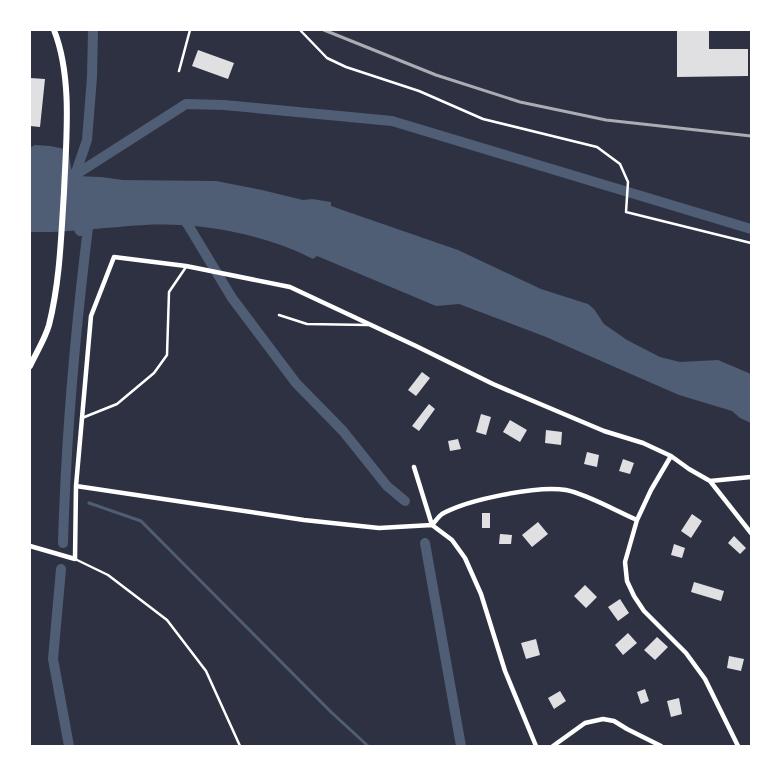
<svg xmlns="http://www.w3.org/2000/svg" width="781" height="776" viewBox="0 0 781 776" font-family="'Work Sans',sans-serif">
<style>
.water{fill:#4f5d75}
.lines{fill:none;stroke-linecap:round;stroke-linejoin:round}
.stream{stroke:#4f5d75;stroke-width:3}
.canal{stroke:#4f5d75;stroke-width:10}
.building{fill:#e0e0e3}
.service{stroke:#fff;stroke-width:2.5}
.minor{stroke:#fff;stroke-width:4.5}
.secondary{stroke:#fff;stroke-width:6}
.rail{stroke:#abadb3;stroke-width:3}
</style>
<rect width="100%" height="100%" fill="#2d3142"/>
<path class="water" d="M 35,145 L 50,146 L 65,149 L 69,155 L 72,174 L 75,176 L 101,177 L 123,180 L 216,181 L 262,190 L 303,200 L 312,199 L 331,202 L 331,206 L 458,250 L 541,289 L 588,304 L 594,309 L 604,324 L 627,340 L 660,357 L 680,362 L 718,360 L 751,374 L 751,423 L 740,418 L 732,411 L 679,395 L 546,337 L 459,304 L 436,306 L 317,256 L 313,259 C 264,234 200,222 145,225 C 107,227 68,233 30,232 L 30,152 L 31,147 Z"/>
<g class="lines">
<path class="stream" d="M 89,503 L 141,521 L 331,712 L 368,746"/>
<path class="canal" d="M 73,174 L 75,175 L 87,140 L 92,77 L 93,30
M 75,175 L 186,104 L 224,105 L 392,121 L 751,229
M 180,215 L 188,225 L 232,298 L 296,383 L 343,431 L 387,486 L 405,501
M 63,543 C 66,437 75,333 88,228 L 80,231 L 77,225 L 71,219
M 425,543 L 461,746
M 61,569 L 53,659 L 69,746"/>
</g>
<path class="building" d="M 677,30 L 709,30 L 709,49 L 748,49 L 748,76 L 677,77 Z
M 198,50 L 234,63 L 228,79 L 192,66 Z
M 30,78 L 45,79 L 40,127 L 30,126 Z
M 422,372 L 430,378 L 416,396 L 408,390 Z
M 429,404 L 435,409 L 419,431 L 412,426 Z
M 481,414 L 491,417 L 486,435 L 476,432 Z
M 510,420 L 527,430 L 520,442 L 503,432 Z
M 546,430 L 562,432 L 561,445 L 545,443 Z
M 458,439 L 461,449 L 450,451 L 448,441 Z
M 587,452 L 599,455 L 597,467 L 584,464 Z
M 623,459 L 634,463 L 630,474 L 619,471 Z
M 482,513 L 490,513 L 490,528 L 482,528 Z
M 692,514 L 702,521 L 691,538 L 681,531 Z
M 538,522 L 548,534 L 532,547 L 522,535 Z
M 500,534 L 512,535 L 511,544 L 499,544 Z
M 734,536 L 746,548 L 740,554 L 728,543 Z
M 674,544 L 685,548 L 682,558 L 671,555 Z
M 694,582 L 724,591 L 721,601 L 691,592 Z
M 585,585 L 597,597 L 586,608 L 574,596 Z
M 620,599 L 629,613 L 618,621 L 608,607 Z
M 628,633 L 637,643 L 623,655 L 615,645 Z
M 657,637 L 668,647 L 655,660 L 644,650 Z
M 536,639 L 540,655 L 526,659 L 521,643 Z
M 729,656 L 744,659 L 741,671 L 727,668 Z
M 645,689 L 649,701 L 641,704 L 637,692 Z
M 560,691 L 566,701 L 554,709 L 548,698 Z
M 679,698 L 682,714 L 671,717 L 667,701 Z"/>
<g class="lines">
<path class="service" d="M 300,30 L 327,58 L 346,67 L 419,91 L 483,119 L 597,147 L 620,164 L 628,182 L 626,212 L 751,243
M 179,71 L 190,30
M 279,315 L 307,324 L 368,325
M 82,418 L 117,404 L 154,373 L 167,355 L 169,292 L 186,267
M 75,559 L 108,575 L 167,620 L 206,671 L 240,746"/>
<path class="minor" d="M 671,456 L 651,490 L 637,520 L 625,562 L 627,581 L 634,596 L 644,611 L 686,653 L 705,679 L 738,746
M 414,467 L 432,525 L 452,540 L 465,558 L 481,594 L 505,671 L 536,746
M 710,481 L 751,477
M 76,486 L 91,316 L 114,257 L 186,266 L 290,287 L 416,346 L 493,384 L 604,431 L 643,443 L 671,456 L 689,469 L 710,481 L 751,533
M 30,546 L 75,559 L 76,486 L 304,520 L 379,528 L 432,525 C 435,522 438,517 442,514 C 466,500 538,485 566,490 C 587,494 616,511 637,520
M 553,746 L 585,723 L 603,719 L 614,721 L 627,729 L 661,746"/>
<path class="secondary" d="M 30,366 C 36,353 45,339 49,325 C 60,281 61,237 64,192 C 66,141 73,78 54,30"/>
<path class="rail" d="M 324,30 L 436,75 L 520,102 L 606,120 L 751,136"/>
</g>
<rect width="781" height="776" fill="none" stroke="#ffffff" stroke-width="62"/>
</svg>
